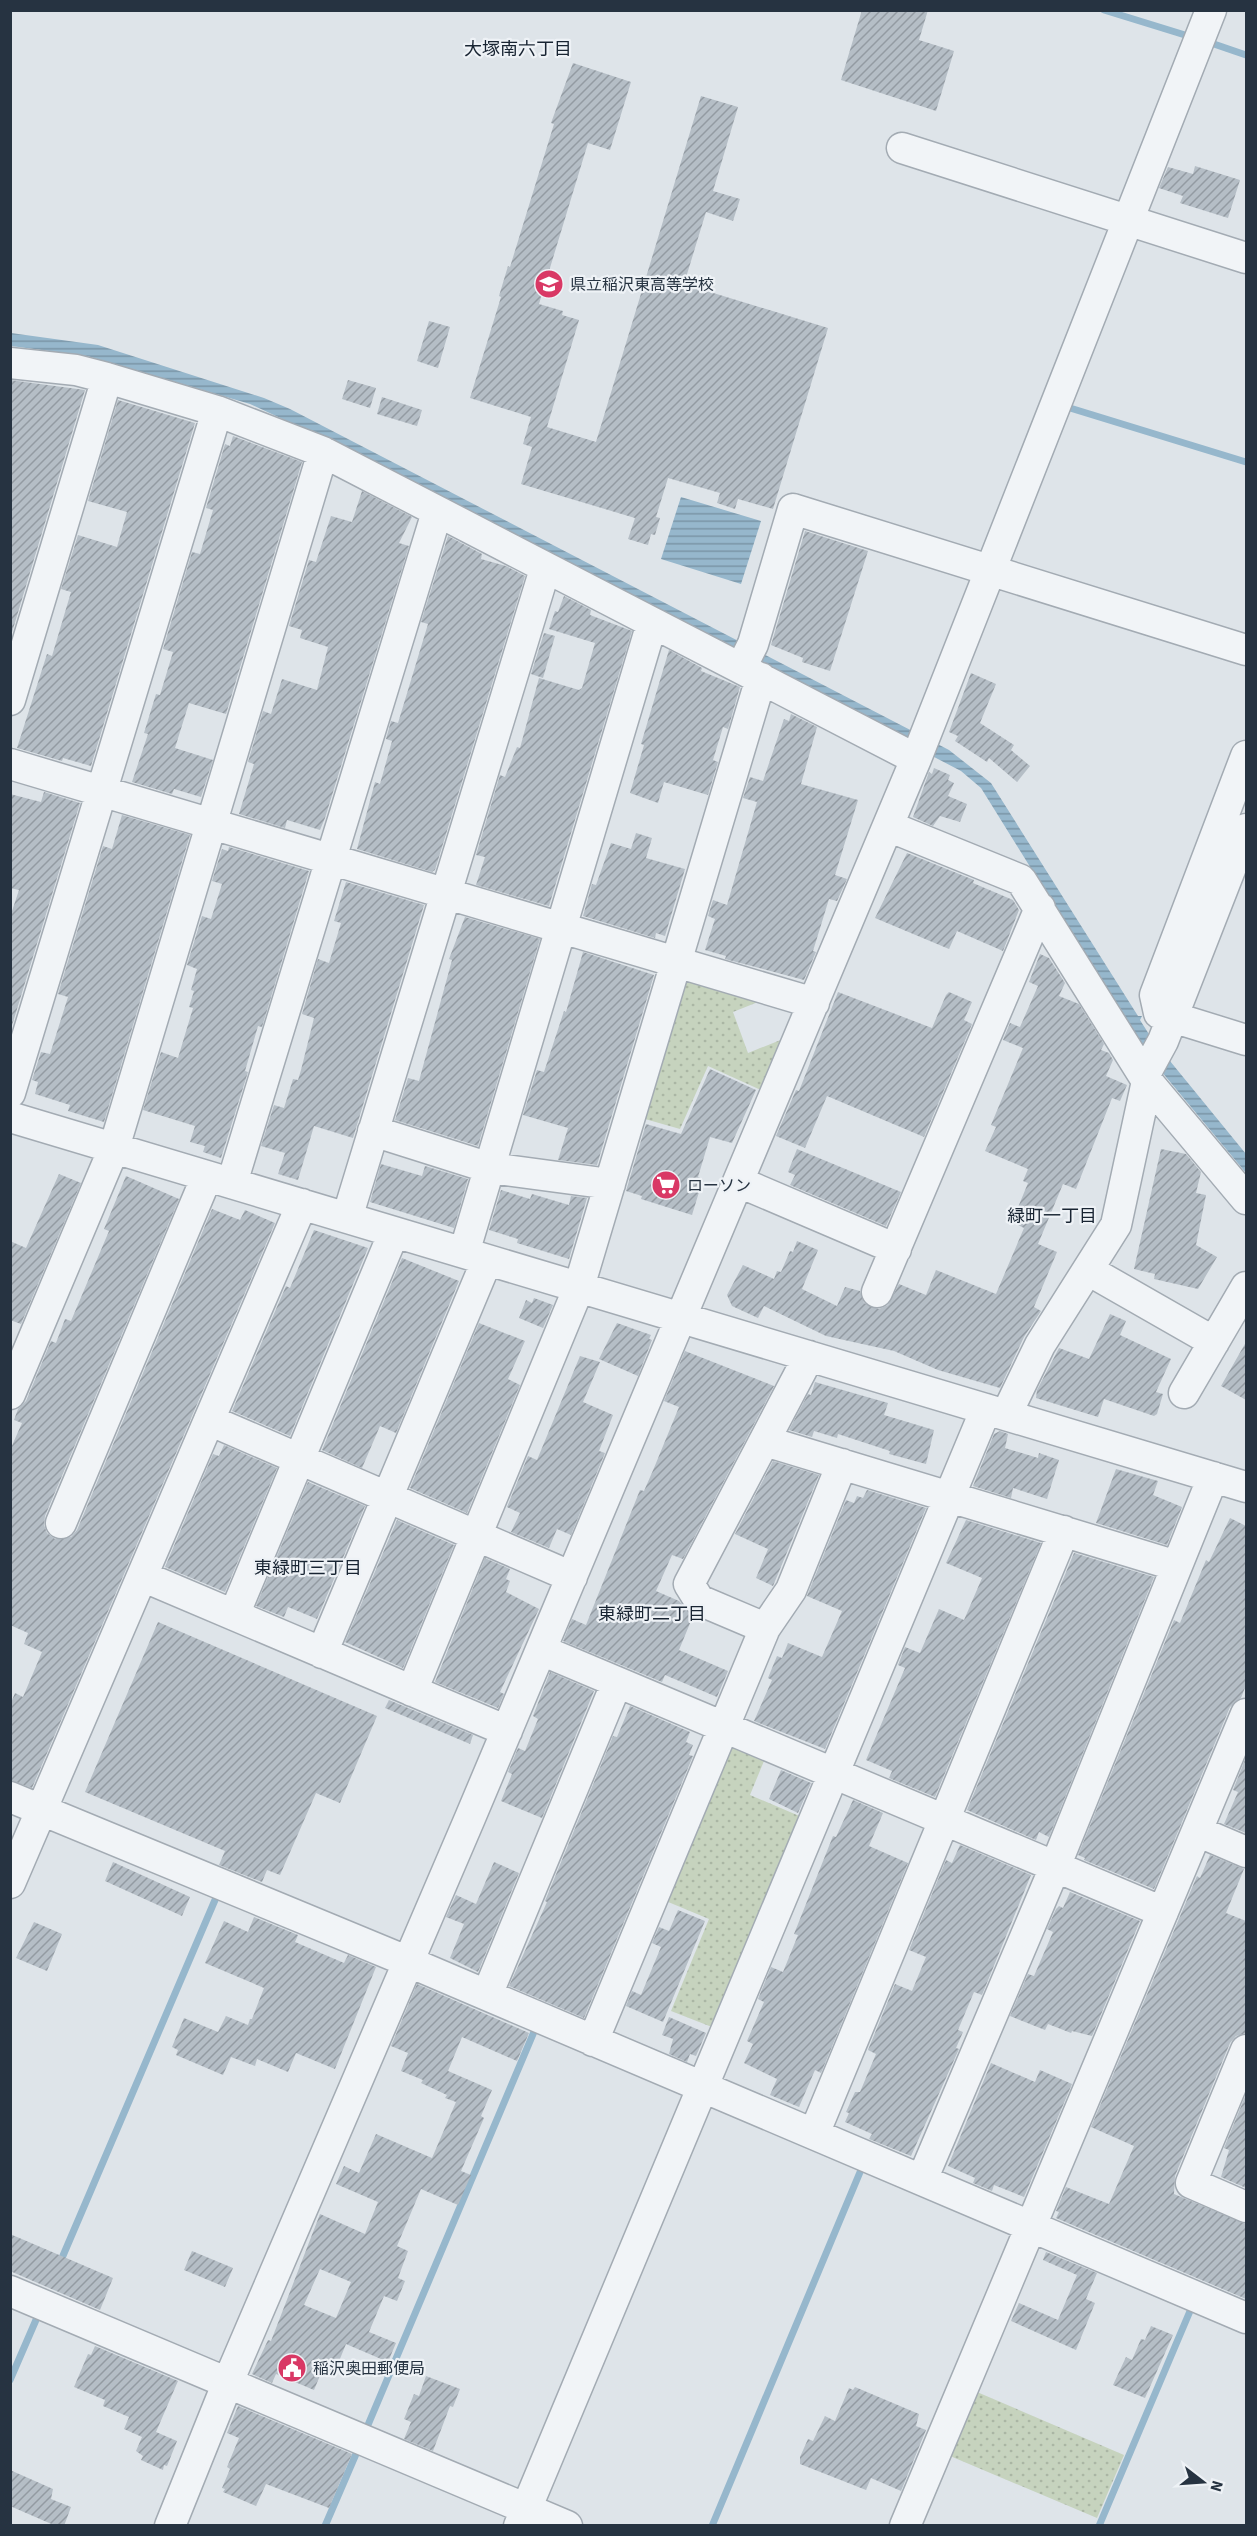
<svg xmlns="http://www.w3.org/2000/svg" width="1257" height="2536" viewBox="0 0 1257 2536" font-family="'Source Sans 3','Noto Sans JP',sans-serif">
<style>
.grass{fill:url(#grass-dots)}
.water{fill:url(#water-rules)}
.lines{fill:none;stroke-linecap:round;stroke-linejoin:round}
.stream{stroke:#96b7cc;stroke-width:7}
.building{fill:url(#building-hatch);fill-rule:evenodd}
.minor-casing{stroke:#a3abb3;stroke-width:33}
.minor{stroke:#f1f4f7;stroke-width:30}
.labels{text-anchor:middle;stroke-width:4.5;stroke-linejoin:round;paint-order:stroke}
.poi-label{font-size:16px;fill:#263341;stroke:#eef2f6;text-anchor:start}
.neighbourhood-label{font-size:18px;fill:#182432;stroke:#eef2f6}
</style>
<defs>
<pattern id="grass-dots" width="8" height="8" patternUnits="userSpaceOnUse" patternTransform="scale(1.5)"><rect width="8" height="8" fill="#c6d3be"/><path d="M2 2h.1M6 6h.1" fill="none" stroke="#aab6a4" stroke-width="1.8" stroke-linecap="round"/></pattern>
<pattern id="water-rules" width="6" height="5" patternUnits="userSpaceOnUse" patternTransform="scale(1.5)"><rect width="6" height="5" fill="#96b7cc"/><path d="M0 2.5h6" fill="none" stroke="#7a95a7"/></pattern>
<pattern id="building-hatch" width="6" height="6" patternUnits="userSpaceOnUse" patternTransform="scale(1.5)"><rect width="6" height="6" fill="#b5bec6"/><path d="M-1 1l2-2M0 6l6-6M5 7l2-2" fill="none" stroke="#939ba2"/></pattern>
</defs>
<rect width="100%" height="100%" fill="#dee4e9"/>
<path class="grass" d="M 687,977 L 763,1000 L 733,1012 L 748,1053 L 783,1039 L 763,1091 L 708,1066 L 680,1129 L 638,1117 Z
M 734,1742 L 766,1756 L 750,1795 L 804,1818 L 717,2029 L 671,2011 L 709,1919 L 661,1899 Z
M 970,2389 L 1124,2455 L 1097,2518 L 943,2453 Z"/>
<path class="water" d="M 11,333 L 98,345 L 264,398 L 290,409 L 949,750 L 991,783 L 1138,1016 L 1142,1016 L 1140,1020 L 1152,1039 L 1246,1154 L 1246,1173 L 1146,1053 L 981,788 L 961,771 L 306,430 L 250,404 L 87,356 L 11,346 Z
M 681,497 L 761,521 L 741,584 L 661,559 Z"/>
<g class="lines">
<path class="stream" d="M 1104,10 L 1185,35
M 1211,43 L 1246,55
M 1070,408 L 1246,462
M 59,2265 L 218,1893
M 10,2380 L 39,2313
M 365,2432 L 536,2027 L 538,2028
M 325,2526 L 359,2447
M 712,2526 L 863,2165
M 1099,2526 L 1193,2304"/>
</g>
<path class="building" d="M 862,10 L 928,10 L 919,40 L 954,51 L 936,111 L 841,80 Z
M 573,63 L 631,82 L 610,150 L 588,143 L 539,304 L 563,311 L 562,315 L 579,320 L 547,427 L 596,442 L 701,96 L 738,107 L 713,191 L 740,199 L 733,221 L 706,212 L 684,284 L 828,328 L 773,509 L 738,499 L 735,509 L 717,503 L 720,493 L 668,478 L 656,517 L 660,518 L 655,535 L 651,534 L 648,545 L 628,539 L 635,518 L 521,484 L 532,447 L 523,444 L 531,417 L 470,398 L 501,297 L 499,296 L 508,266 L 510,267 L 554,124 L 551,123 Z
M 1195,166 L 1240,180 L 1228,218 L 1180,203 L 1183,196 L 1159,188 L 1168,167 L 1193,174 Z
M 429,321 L 450,327 L 438,368 L 417,361 Z
M 10,380 L 85,390 L 10,639 Z
M 348,380 L 376,388 L 370,408 L 342,399 Z
M 382,397 L 422,410 L 417,426 L 377,414 Z
M 118,400 L 195,423 L 91,766 L 63,758 L 62,761 L 17,748 L 47,654 L 52,656 L 71,592 L 61,589 L 78,535 L 117,547 L 127,512 L 88,501 Z
M 233,436 L 302,462 L 226,714 L 189,703 L 175,748 L 213,760 L 201,797 L 174,789 L 172,794 L 132,782 L 148,734 L 144,733 L 156,694 L 160,695 L 173,652 L 163,649 L 192,552 L 200,554 L 213,510 L 206,508 L 225,444 L 230,446 Z
M 362,491 L 412,517 L 399,543 L 409,546 L 325,818 L 320,830 L 287,820 L 285,828 L 239,814 L 254,764 L 248,762 L 263,711 L 271,714 L 282,679 L 317,690 L 328,647 L 300,638 L 302,630 L 289,626 L 309,560 L 316,562 L 331,516 L 352,522 Z
M 805,531 L 868,551 L 830,671 L 802,662 L 803,658 L 771,645 Z
M 448,536 L 482,554 L 481,559 L 506,566 L 525,576 L 435,870 L 432,872 L 357,849 L 375,782 L 380,784 L 392,741 L 386,739 L 391,721 L 398,723 L 428,624 L 421,622 Z
M 564,596 L 591,610 L 590,615 L 632,631 L 549,906 L 476,885 L 485,857 L 476,855 L 500,775 L 505,777 L 517,747 L 520,748 L 539,678 L 579,690 L 582,688 L 595,643 L 549,629 L 555,611 L 558,612 Z
M 544,633 L 555,636 L 543,678 L 531,674 Z
M 669,650 L 702,668 L 701,671 L 740,687 L 728,729 L 723,727 L 713,760 L 718,762 L 708,795 L 664,782 L 658,803 L 630,793 L 644,745 L 641,744 Z
M 971,673 L 996,684 L 980,723 L 1014,745 L 1011,750 L 1030,766 L 1017,782 L 989,758 L 987,762 L 955,741 L 958,736 L 949,732 Z
M 791,714 L 817,727 L 801,784 L 858,800 L 835,875 L 847,879 L 837,901 L 829,899 L 813,951 L 816,952 L 804,980 L 725,959 L 726,956 L 705,950 L 715,919 L 708,916 L 713,900 L 727,905 L 757,802 L 743,798 L 750,777 L 763,781 L 784,719 L 789,721 Z
M 934,768 L 950,775 L 948,780 L 954,783 L 948,796 L 967,804 L 960,822 L 940,816 L 933,826 L 913,817 L 929,772 L 932,774 Z
M 44,792 L 80,803 L 10,1032 L 10,917 L 19,890 L 10,888 L 10,794 L 41,802 Z
M 122,815 L 190,835 L 104,1122 L 68,1111 L 70,1105 L 35,1094 L 38,1082 L 32,1080 L 41,1052 L 50,1054 L 68,997 L 58,994 L 103,846 L 112,849 Z
M 636,833 L 652,838 L 646,858 L 685,869 L 665,936 L 656,933 L 655,938 L 583,916 L 592,884 L 596,885 L 611,843 L 631,849 Z
M 229,847 L 309,871 L 262,1027 L 258,1026 L 245,1071 L 248,1072 L 221,1158 L 203,1152 L 205,1146 L 190,1142 L 195,1126 L 143,1110 L 161,1052 L 178,1058 L 193,1008 L 189,1007 L 194,991 L 191,990 L 197,969 L 187,965 L 202,916 L 211,919 L 222,884 L 212,881 L 222,849 L 228,851 Z
M 907,853 L 974,880 L 973,883 L 1013,900 L 1019,910 L 1003,951 L 957,931 L 949,949 L 875,918 Z
M 346,882 L 424,905 L 353,1138 L 314,1126 L 298,1180 L 278,1174 L 285,1153 L 261,1146 L 274,1105 L 284,1108 L 293,1079 L 298,1080 L 301,1070 L 314,1018 L 302,1014 L 318,959 L 329,963 L 341,923 L 334,921 Z
M 465,917 L 540,939 L 478,1146 L 395,1120 L 408,1078 L 419,1081 L 452,960 L 449,959 Z
M 583,952 L 654,975 L 597,1165 L 558,1160 L 568,1128 L 523,1115 L 537,1070 L 544,1072 L 564,1011 L 566,1012 Z
M 1040,954 L 1049,958 L 1065,983 L 1059,996 L 1079,1004 L 1104,1044 L 1101,1050 L 1109,1053 L 1113,1060 L 1106,1076 L 1127,1085 L 1120,1101 L 1112,1098 L 1076,1189 L 1063,1184 L 1038,1244 L 1057,1252 L 1034,1307 L 1041,1311 L 1024,1337 L 1000,1388 L 938,1370 L 894,1351 L 826,1336 L 764,1306 L 758,1318 L 732,1306 L 727,1295 L 743,1265 L 774,1279 L 777,1271 L 781,1272 L 790,1251 L 793,1252 L 797,1241 L 818,1250 L 802,1289 L 837,1306 L 845,1287 L 860,1291 L 864,1303 L 879,1309 L 888,1305 L 899,1284 L 926,1295 L 936,1270 L 996,1294 L 1024,1228 L 1012,1222 L 1028,1183 L 1023,1181 L 1028,1169 L 985,1151 L 996,1127 L 991,1125 L 1023,1048 L 1003,1040 L 1010,1023 L 1020,1027 L 1038,986 L 1029,982 Z
M 838,992 L 932,1028 L 946,995 L 949,992 L 972,1002 L 964,1020 L 972,1024 L 924,1137 L 827,1096 L 805,1148 L 776,1136 L 796,1090 L 799,1091 Z
M 710,1069 L 756,1090 L 732,1143 L 710,1137 L 698,1177 L 703,1179 L 692,1215 L 641,1199 L 642,1196 L 626,1191 L 646,1124 L 681,1134 Z
M 797,1149 L 901,1192 L 886,1226 L 790,1185 L 795,1175 L 788,1172 Z
M 1161,1149 L 1186,1154 L 1201,1172 L 1196,1193 L 1206,1195 L 1196,1245 L 1217,1257 L 1198,1289 L 1154,1279 L 1155,1274 L 1134,1269 Z
M 381,1164 L 422,1176 L 425,1166 L 468,1179 L 454,1228 L 370,1202 Z
M 59,1174 L 81,1183 L 21,1324 L 10,1320 L 10,1241 L 26,1248 Z
M 126,1176 L 179,1199 L 45,1516 L 44,1525 L 47,1533 L 55,1539 L 71,1537 L 77,1530 L 212,1209 L 240,1220 L 245,1210 L 275,1223 L 32,1788 L 10,1780 L 10,1705 L 15,1693 L 23,1697 L 42,1652 L 24,1644 L 28,1633 L 10,1625 L 10,1450 L 22,1423 L 14,1420 L 18,1409 L 26,1401 L 51,1341 L 56,1343 L 65,1319 L 71,1321 L 109,1231 L 104,1229 Z
M 501,1190 L 530,1199 L 532,1194 L 569,1205 L 571,1196 L 587,1198 L 569,1259 L 517,1243 L 518,1239 L 489,1230 Z
M 314,1230 L 368,1248 L 290,1436 L 232,1411 L 286,1286 L 290,1288 Z
M 402,1258 L 459,1281 L 396,1433 L 380,1426 L 362,1468 L 322,1450 Z
M 534,1298 L 553,1305 L 543,1328 L 519,1318 L 526,1300 L 532,1303 Z
M 1110,1314 L 1126,1321 L 1120,1335 L 1171,1359 L 1156,1392 L 1163,1394 L 1157,1414 L 1154,1416 L 1104,1399 L 1098,1417 L 1036,1398 L 1037,1390 L 1059,1348 L 1089,1359 Z
M 479,1323 L 525,1341 L 508,1379 L 520,1385 L 467,1513 L 410,1488 Z
M 617,1323 L 651,1335 L 649,1339 L 652,1340 L 638,1376 L 599,1359 Z
M 1246,1342 L 1246,1400 L 1221,1386 Z
M 685,1351 L 774,1386 L 683,1559 L 672,1555 L 656,1591 L 679,1601 L 693,1616 L 679,1650 L 728,1671 L 717,1697 L 665,1675 L 662,1682 L 563,1641 L 572,1619 L 586,1625 L 640,1490 L 644,1491 L 654,1468 L 679,1407 L 664,1401 Z
M 580,1356 L 600,1362 L 583,1402 L 613,1415 L 599,1451 L 605,1453 L 571,1535 L 557,1529 L 549,1548 L 511,1532 L 520,1513 L 507,1507 L 528,1456 L 537,1460 Z
M 815,1382 L 888,1403 L 884,1415 L 934,1430 L 926,1464 L 889,1454 L 890,1451 L 838,1434 L 837,1438 L 814,1431 L 812,1437 L 789,1430 L 808,1394 L 811,1395 Z
M 1000,1431 L 1008,1434 L 1005,1448 L 1038,1458 L 1039,1453 L 1059,1460 L 1047,1499 L 1013,1488 L 1011,1498 L 973,1486 L 994,1434 Z
M 224,1445 L 277,1468 L 225,1592 L 165,1567 L 213,1454 L 219,1456 Z
M 773,1461 L 819,1475 L 773,1586 L 756,1578 L 768,1549 L 735,1534 Z
M 1116,1469 L 1158,1481 L 1153,1495 L 1182,1507 L 1167,1545 L 1096,1523 Z
M 308,1482 L 365,1506 L 317,1619 L 288,1607 L 284,1617 L 256,1606 Z
M 867,1490 L 926,1508 L 825,1749 L 754,1721 L 772,1680 L 768,1678 L 777,1656 L 782,1658 L 788,1643 L 822,1657 L 842,1611 L 807,1596 L 846,1500 L 854,1503 L 857,1496 L 863,1498 Z
M 1230,1518 L 1246,1526 L 1246,1685 L 1241,1698 L 1230,1707 L 1154,1889 L 1084,1860 L 1085,1858 L 1078,1855 L 1174,1620 L 1180,1623 L 1206,1560 L 1209,1562 Z
M 397,1520 L 454,1545 L 403,1668 L 345,1642 Z
M 966,1520 L 1041,1543 L 935,1797 L 889,1778 L 892,1771 L 866,1760 L 905,1668 L 898,1665 L 905,1647 L 920,1653 L 939,1609 L 964,1620 L 982,1578 L 946,1563 Z
M 1074,1553 L 1154,1577 L 1049,1837 L 1039,1832 L 1036,1840 L 967,1810 Z
M 485,1558 L 510,1569 L 506,1579 L 510,1581 L 506,1592 L 539,1609 L 500,1692 L 504,1694 L 498,1708 L 435,1682 Z
M 158,1622 L 377,1716 L 340,1803 L 316,1793 L 280,1875 L 267,1870 L 262,1882 L 219,1865 L 225,1851 L 85,1792 Z
M 550,1672 L 594,1691 L 542,1818 L 501,1801 L 512,1774 L 508,1772 L 518,1748 L 525,1751 L 538,1719 L 533,1716 Z
M 389,1700 L 473,1735 L 470,1744 L 385,1708 Z
M 630,1706 L 690,1732 L 686,1742 L 693,1745 L 689,1755 L 693,1756 L 584,2018 L 509,1986 L 547,1902 L 545,1901 L 613,1736 L 617,1737 Z
M 1246,1757 L 1246,1833 L 1224,1824 L 1238,1792 L 1233,1790 Z
M 781,1770 L 811,1783 L 798,1813 L 769,1799 Z
M 853,1800 L 883,1813 L 869,1846 L 908,1863 L 821,2073 L 815,2070 L 799,2107 L 770,2095 L 777,2079 L 744,2063 L 753,2044 L 747,2041 L 764,2002 L 758,1999 L 771,1967 L 783,1972 L 798,1935 L 794,1934 L 833,1836 L 836,1837 Z
M 960,1845 L 1031,1875 L 982,1995 L 974,1992 L 958,2030 L 963,2032 L 956,2048 L 959,2049 L 911,2156 L 869,2139 L 872,2134 L 845,2122 L 849,2113 L 846,2112 L 855,2092 L 860,2092 L 876,2054 L 868,2050 L 895,1984 L 912,1991 L 926,1957 L 909,1950 L 946,1860 L 952,1863 Z
M 1210,1855 L 1244,1869 L 1226,1913 L 1246,1921 L 1246,2033 L 1236,2036 L 1230,2043 L 1175,2176 L 1174,2194 L 1246,2224 L 1246,2299 L 1056,2218 L 1059,2212 L 1056,2211 L 1066,2187 L 1109,2204 L 1134,2146 L 1091,2127 L 1197,1876 L 1200,1878 Z
M 113,1862 L 190,1897 L 182,1916 L 105,1881 Z
M 494,1862 L 519,1873 L 478,1972 L 450,1958 L 464,1924 L 446,1917 L 456,1895 L 476,1904 Z
M 1070,1892 L 1140,1921 L 1092,2036 L 1072,2031 L 1071,2033 L 1048,2024 L 1045,2030 L 1010,2016 L 1028,1974 L 1034,1976 L 1053,1932 L 1047,1929 L 1056,1909 L 1059,1906 L 1063,1908 Z
M 678,1910 L 705,1921 L 663,2022 L 626,2006 L 632,1991 L 641,1995 L 661,1947 L 652,1943 L 659,1927 L 669,1931 Z
M 254,1917 L 298,1935 L 295,1942 L 344,1963 L 348,1955 L 376,1967 L 335,2069 L 296,2053 L 288,2072 L 257,2059 L 255,2066 L 231,2057 L 223,2075 L 176,2055 L 178,2050 L 172,2047 L 184,2018 L 218,2032 L 226,2016 L 248,2025 L 250,2019 L 252,2019 L 264,1988 L 205,1963 L 224,1921 L 248,1932 Z
M 34,1922 L 62,1934 L 47,1971 L 16,1958 Z
M 417,1984 L 529,2033 L 517,2061 L 462,2037 L 448,2071 L 492,2090 L 481,2116 L 484,2118 L 461,2171 L 471,2175 L 458,2205 L 421,2189 L 397,2246 L 408,2251 L 398,2278 L 405,2281 L 397,2301 L 384,2296 L 369,2332 L 396,2343 L 388,2362 L 346,2344 L 333,2376 L 322,2371 L 314,2390 L 276,2374 L 272,2383 L 252,2374 L 268,2340 L 271,2341 L 320,2214 L 365,2234 L 378,2202 L 336,2184 L 344,2166 L 359,2173 L 376,2134 L 432,2158 L 456,2102 L 445,2098 L 447,2095 L 421,2083 L 423,2080 L 401,2071 L 408,2053 L 391,2046 ZM 320,2269 L 351,2282 L 336,2318 L 304,2305 Z
M 669,2017 L 706,2033 L 696,2056 L 690,2054 L 687,2062 L 669,2054 L 673,2039 L 662,2035 Z
M 991,2063 L 1035,2082 L 1040,2070 L 1072,2084 L 1024,2197 L 994,2185 L 992,2191 L 973,2183 L 975,2178 L 948,2166 Z
M 1246,2094 L 1246,2188 L 1221,2177 L 1229,2150 L 1224,2148 Z
M 10,2234 L 113,2278 L 100,2310 L 10,2271 Z
M 192,2251 L 233,2268 L 225,2287 L 184,2270 Z
M 1046,2252 L 1097,2273 L 1086,2299 L 1095,2303 L 1076,2350 L 1011,2321 L 1019,2303 L 1058,2320 L 1077,2275 L 1043,2260 Z
M 1151,2326 L 1173,2335 L 1145,2398 L 1113,2385 L 1126,2357 L 1132,2360 L 1141,2339 L 1145,2340 Z
M 95,2346 L 178,2381 L 156,2432 L 177,2441 L 167,2466 L 164,2465 L 163,2470 L 141,2460 L 143,2456 L 136,2451 L 142,2437 L 124,2429 L 129,2417 L 103,2406 L 105,2400 L 74,2387 L 88,2354 L 91,2355 Z
M 426,2376 L 460,2389 L 453,2407 L 450,2406 L 433,2451 L 404,2439 L 411,2422 L 404,2419 L 414,2394 L 419,2396 Z
M 855,2387 L 919,2414 L 916,2426 L 926,2430 L 901,2491 L 871,2478 L 866,2490 L 800,2464 L 800,2457 L 808,2439 L 813,2441 L 825,2416 L 835,2421 L 849,2388 L 853,2390 Z
M 238,2406 L 352,2454 L 329,2508 L 266,2484 L 256,2506 L 223,2492 L 225,2489 L 222,2488 L 230,2469 L 227,2467 L 239,2438 L 227,2433 Z
M 10,2470 L 53,2489 L 51,2499 L 71,2507 L 64,2526 L 56,2526 L 10,2506 Z"/>
<g class="lines">
<g class="minor-casing">
<path id="minor" d="M 902,148 L 1246,258
M 10,363 L 76,370 L 107,378 L 217,411 L 323,452 L 916,759
M 741,668 L 753,644 L 793,509 L 1246,650
M 10,700 L 107,378
M 1246,756 L 1155,995 L 1159,1013 L 1246,1040
M 10,764 L 814,1003
M 888,826 L 1021,880 L 1147,1081 L 1246,1199
M 1144,1076 L 1163,1041 L 1246,829
M 10,1093 L 217,411
M 10,1117 L 1246,1487
M 373,1131 L 490,1168 L 610,1184
M 739,1182 L 896,1249
M 232,1183 L 437,512
M 347,1218 L 545,569
M 464,1253 L 652,623
M 1088,1270 L 1214,1342
M 877,1292 L 1040,908
M 1184,1393 L 1246,1287
M 10,1394 L 114,1148 L 323,452
M 1006,1415 L 1040,1345 L 1116,1225 L 1147,1081
M 209,1420 L 572,1577
M 765,1441 L 1177,1566
M 61,1523 L 207,1176
M 142,1576 L 507,1731
M 234,1615 L 394,1232
M 765,1628 L 699,1600 L 689,1584 L 809,1356
M 541,1650 L 1163,1912
M 322,1653 L 487,1260
M 412,1691 L 579,1287 L 761,678
M 10,1797 L 409,1962 L 1246,2318
M 1197,1831 L 1246,1852
M 10,1883 L 302,1204
M 487,1995 L 617,1682
M 593,2041 L 765,1628 L 791,1590 L 842,1464
M 1246,2050 L 1191,2183 L 1246,2207
M 814,2134 L 1064,1531
M 922,2180 L 1055,1867 L 1213,1477
M 10,2291 L 567,2526
M 170,2526 L 228,2382 L 470,1818 L 916,759 L 1211,10
M 519,2526 L 986,1409
M 905,2526 L 1246,1714"/>
</g>
<use href="#minor" class="minor"/>
</g>
<defs>
<g id="school-disc" transform="scale(1.5)"><circle r="9.5" fill="#d93865" stroke="#eef2f6"/><path d="M0-5L7-2L0 1L-7-2ZM-4 1L0 2.5L4 1V4Q0 6-4 4Z" fill="#fff"/></g>
<g id="supermarket-disc" transform="scale(1.5)"><circle r="9.5" fill="#d93865" stroke="#eef2f6"/><path d="M-6-5.5h2.5l.6 2H6L4.5 2H-2.5L-4.4-4H-6ZM-1.5 3.2a1.3 1.3 0 1 0 .1 0ZM3 3.2a1.3 1.3 0 1 0 .1 0Z" fill="#fff"/></g>
<g id="civic-disc" transform="scale(1.5)"><circle r="9.5" fill="#d93865" stroke="#eef2f6"/><path d="M-.6-6.5H3V-4.5H.6V-3L4-1V1h2V6H-6V1h2V-1L-.6-3ZM-1.2 2.5V6h2.4V2.5Z" fill="#fff"/></g>
</defs>
<g fill-rule="evenodd">
<use href="#school-disc" x="549" y="284"/>
<use href="#supermarket-disc" x="666" y="1185"/>
<use href="#civic-disc" x="292" y="2368"/>
</g>
<g class="labels">
<g class="poi-label">
<text x="570" y="290">県立稲沢東高等学校</text>
<text x="687" y="1191">ローソン</text>
<text x="313" y="2374">稲沢奥田郵便局</text>
</g>
<g class="neighbourhood-label">
<text x="518" y="55">大塚南六丁目</text>
<text x="1052" y="1222">緑町一丁目</text>
<text x="308" y="1574">東緑町三丁目</text>
<text x="652" y="1620">東緑町二丁目</text>
</g>
</g>
<rect width="1257" height="2536" fill="none" stroke="#263341" stroke-width="24"/>
<g transform="translate(1203 2482) rotate(107)" stroke="#eef2f6" stroke-width="4.5" paint-order="stroke">
<path d="M0-4.5L10 22L0 15L-10 22Z" fill="#263341"/>
<text y="-9" font-size="16" font-weight="bold" text-anchor="middle" fill="#263341">N</text>
</g>
</svg>
